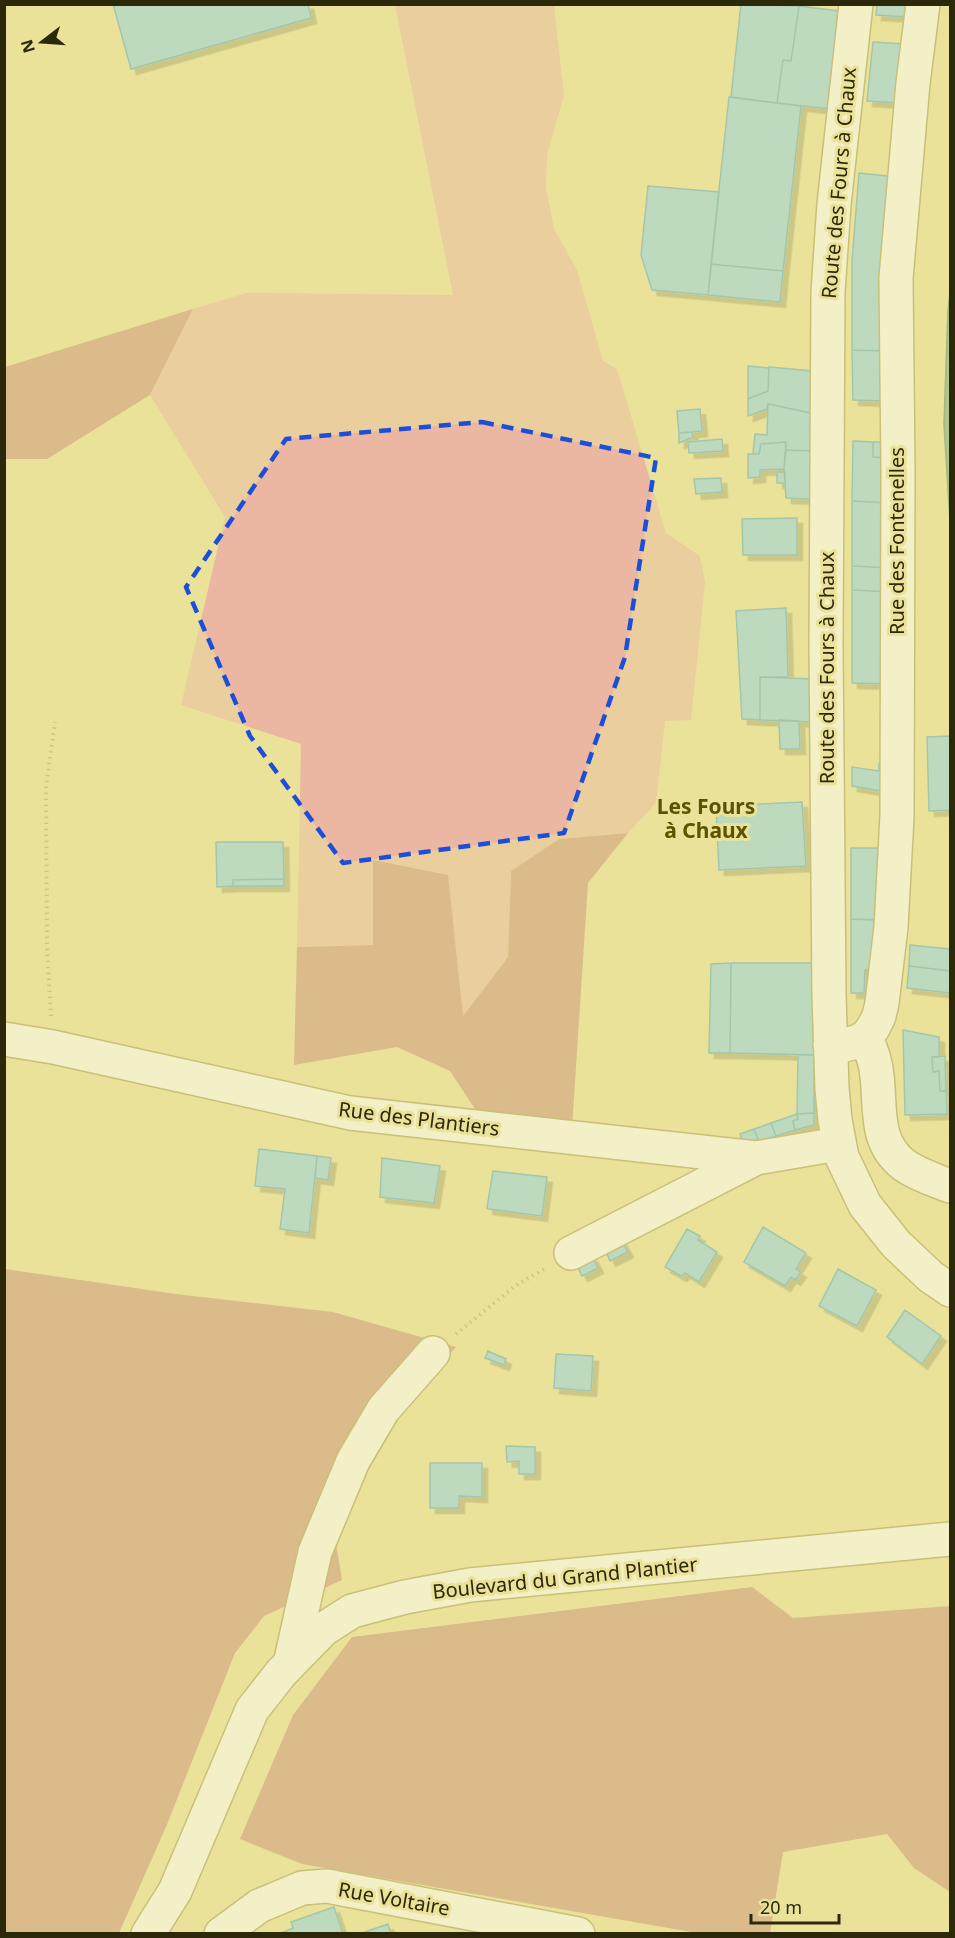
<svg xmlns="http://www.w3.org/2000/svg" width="955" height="1938" viewBox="0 0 955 1938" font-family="'Noto Sans',sans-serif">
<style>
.green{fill:#ecb7a2}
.forest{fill:#c88d76}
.water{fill:#67a688;stroke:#558062;stroke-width:1.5}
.building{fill:#89d0ea;stroke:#4fa5c2;stroke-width:1.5;filter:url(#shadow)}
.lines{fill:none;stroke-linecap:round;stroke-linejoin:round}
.minor-casing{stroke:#a19852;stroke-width:36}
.path{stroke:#aba56a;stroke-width:4;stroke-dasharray:1.5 4.5;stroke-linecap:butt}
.minor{stroke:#fff;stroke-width:33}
.marked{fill:none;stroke:#1d4ed8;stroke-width:4.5;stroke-dasharray:12 8;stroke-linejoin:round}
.labels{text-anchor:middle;stroke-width:6;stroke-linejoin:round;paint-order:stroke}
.street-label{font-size:20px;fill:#2c280a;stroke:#eae299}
.neighbourhood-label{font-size:21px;font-weight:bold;fill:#5c5300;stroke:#eae299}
</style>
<defs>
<filter id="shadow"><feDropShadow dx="5.5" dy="5.5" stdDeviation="0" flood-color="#0004"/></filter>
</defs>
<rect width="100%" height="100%" fill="#eae299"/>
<path class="green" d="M 395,5 L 556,5 L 554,7 L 564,95 L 547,155 L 546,188 L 554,229 L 577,270 L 603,361 L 617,369 L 666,533 L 700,556 L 705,582 L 691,720 L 665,721 L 656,803 L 628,833 L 559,839 L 511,871 L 508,957 L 462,1017 L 373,945 L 297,947 L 301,744 L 181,705 L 225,517 L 150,395 L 193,309 L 246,293 L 453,295 Z"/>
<path class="forest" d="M 193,309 L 150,395 L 47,459 L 5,459 L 5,367 Z
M 628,833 L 588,883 L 572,1128 L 479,1115 L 450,1071 L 397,1047 L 294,1065 L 297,947 L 373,945 L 373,860 L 448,875 L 463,1016 L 508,957 L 511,871 L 559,839 Z
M 5,1269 L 176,1294 L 333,1312 L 456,1347 L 385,1425 L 333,1525 L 342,1580 L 264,1616 L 235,1653 L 166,1827 L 119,1933 L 5,1934 Z
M 752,1587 L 793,1618 L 950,1606 L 950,1892 L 914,1868 L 887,1834 L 783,1852 L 770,1933 L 697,1933 L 302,1864 L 240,1839 L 293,1715 L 352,1637 Z"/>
<path class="water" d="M 950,291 L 950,521 L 944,424 L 948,311 Z"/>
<path class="building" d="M 113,4 L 308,4 L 311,18 L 131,69 Z
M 741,4 L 799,6 L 791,61 L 783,60 L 777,103 L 731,97 Z
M 877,4 L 909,4 L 907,17 L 876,15 Z
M 799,6 L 839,11 L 830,109 L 777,103 L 783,60 L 791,61 Z
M 873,42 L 903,44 L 899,103 L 867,101 Z
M 729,97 L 801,106 L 783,271 L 711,264 Z
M 859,173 L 895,177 L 887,351 L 852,350 L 852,261 Z
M 648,186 L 719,192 L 708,295 L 652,290 L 641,255 Z
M 711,264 L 783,271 L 780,302 L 708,295 Z
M 852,350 L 887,351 L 888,401 L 853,400 Z
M 748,366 L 769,368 L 768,391 L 748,399 Z
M 769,367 L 813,371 L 811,413 L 768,404 L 767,409 L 748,416 L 748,399 L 768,391 Z
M 768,404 L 811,413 L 812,451 L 786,450 L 786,442 L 761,444 L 759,454 L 753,454 L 755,434 L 767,435 Z
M 700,409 L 702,431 L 679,433 L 677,411 Z
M 692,432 L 693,437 L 679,443 L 679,433 Z
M 722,439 L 723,451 L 689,453 L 688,442 Z
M 853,441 L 873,442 L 873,457 L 890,458 L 890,503 L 852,501 Z
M 786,442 L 784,469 L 760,470 L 760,477 L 748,478 L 748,454 L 759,454 L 761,444 Z
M 873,442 L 890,442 L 890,458 L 873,457 Z
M 786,450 L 812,451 L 812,499 L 786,498 L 784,469 Z
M 777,472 L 785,472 L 785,483 L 777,483 Z
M 721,478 L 722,492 L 696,494 L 694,479 Z
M 852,501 L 890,503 L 889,568 L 852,566 Z
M 797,518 L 797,555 L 743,555 L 742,519 Z
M 852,566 L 889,568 L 889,592 L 852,590 Z
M 852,590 L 889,592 L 888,684 L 852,683 Z
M 786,608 L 788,677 L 760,677 L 760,720 L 742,719 L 736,611 Z
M 760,677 L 814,679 L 814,722 L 760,720 Z
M 779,720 L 799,721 L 800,749 L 780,749 Z
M 950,736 L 950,810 L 929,811 L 927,737 Z
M 879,764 L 888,765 L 887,792 L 852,786 L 852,767 L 879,771 Z
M 802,802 L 806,866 L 719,870 L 716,806 Z
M 216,842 L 283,842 L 284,879 L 233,880 L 233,886 L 217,887 Z
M 851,848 L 886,848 L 883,920 L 851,919 Z
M 284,879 L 284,886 L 233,886 L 233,880 Z
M 851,919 L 874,920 L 874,970 L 865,970 L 864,993 L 851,993 Z
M 910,945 L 950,949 L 950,971 L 909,966 Z
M 731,963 L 814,963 L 814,1055 L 730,1053 Z
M 731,963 L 730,1053 L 709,1053 L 711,964 Z
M 909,966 L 950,971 L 950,993 L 907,988 Z
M 903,1030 L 939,1037 L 939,1057 L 932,1057 L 933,1072 L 939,1071 L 940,1091 L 946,1091 L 947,1114 L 905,1115 Z
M 798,1055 L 814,1055 L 814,1113 L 797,1114 Z
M 945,1056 L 946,1091 L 940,1091 L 939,1071 L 933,1072 L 932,1057 Z
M 814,1113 L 814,1125 L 795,1130 L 793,1121 L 798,1119 L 797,1114 Z
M 797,1114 L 798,1119 L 793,1121 L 795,1130 L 776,1136 L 771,1123 Z
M 771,1123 L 776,1136 L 759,1142 L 754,1129 Z
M 754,1129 L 759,1142 L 744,1148 L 740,1134 Z
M 259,1149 L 317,1156 L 309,1233 L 280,1229 L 285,1189 L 255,1186 Z
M 317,1156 L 331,1158 L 328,1180 L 315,1178 Z
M 382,1158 L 440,1166 L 434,1203 L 380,1197 Z
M 493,1171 L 547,1177 L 542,1216 L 488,1209 L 487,1208 Z
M 763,1227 L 806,1253 L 796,1269 L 801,1272 L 795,1280 L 791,1277 L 785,1286 L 744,1262 Z
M 687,1229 L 700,1236 L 698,1240 L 717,1252 L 699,1282 L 685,1273 L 681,1276 L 665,1267 Z
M 621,1240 L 628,1252 L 610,1261 L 605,1249 Z
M 592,1256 L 598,1268 L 582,1276 L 576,1264 Z
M 838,1269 L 876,1290 L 857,1326 L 819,1306 Z
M 905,1310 L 941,1336 L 922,1364 L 887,1337 Z
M 488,1351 L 506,1359 L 504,1365 L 485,1358 Z
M 556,1354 L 593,1356 L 591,1391 L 554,1388 Z
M 506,1446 L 535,1447 L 535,1474 L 519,1474 L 519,1461 L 507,1462 Z
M 430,1463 L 482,1463 L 482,1497 L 459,1496 L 459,1508 L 430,1508 Z
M 334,1907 L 343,1934 L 279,1934 L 293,1928 L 291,1922 Z
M 388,1924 L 391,1934 L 359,1934 Z"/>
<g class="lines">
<g class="minor-casing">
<path id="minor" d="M 856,4 L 834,204 L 828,292 L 826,644 L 829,995 L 832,1088 L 835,1120 L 842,1157 L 865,1205 L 896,1244 L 931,1277 L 950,1290
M 866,1037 C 871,1050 876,1062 877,1076 C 881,1109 874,1142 904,1165 C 918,1175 935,1180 950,1186
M 4,1039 L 53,1047 L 350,1113 L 756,1158 L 838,1144
M 830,1045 L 845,1045 L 856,1042 L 866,1037 L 873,1028 L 879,1016 L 882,1003 L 891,927 L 897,816 L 898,471 L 896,278 L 913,83 L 923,4
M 571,1253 L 756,1158
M 290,1664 L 315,1552 L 353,1461 L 383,1410 L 433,1353
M 148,1934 L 175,1891 L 252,1710 L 281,1673 L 324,1629 L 352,1611 L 405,1597 L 470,1585 L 950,1539
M 221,1934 L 259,1906 L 302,1888 L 327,1886 L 578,1934"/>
</g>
<path class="path" d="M 51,1016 L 47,949 L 46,786 L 55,722
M 456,1334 L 515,1286 L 544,1269"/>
<use href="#minor" class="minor"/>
</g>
<path d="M0 0H955V1938H0ZM 482,422 L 656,458 L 625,657 L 564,833 L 343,863 L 250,736 L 186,587 L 286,439 Z" fill="#eae299" fill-opacity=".55" fill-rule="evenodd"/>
<path class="marked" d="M 482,422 L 656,458 L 625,657 L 564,833 L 343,863 L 250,736 L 186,587 L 286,439 Z"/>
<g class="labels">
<g class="street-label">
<text transform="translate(839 183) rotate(-85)" y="7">Route des Fours à Chaux</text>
<text transform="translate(897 541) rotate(-90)" y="7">Rue des Fontenelles</text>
<text transform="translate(827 668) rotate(-90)" y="7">Route des Fours à Chaux</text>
<text transform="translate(419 1119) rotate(7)" y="7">Rue des Plantiers</text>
<text transform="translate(565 1578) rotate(-6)" y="7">Boulevard du Grand Plantier</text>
<text transform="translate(394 1899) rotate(10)" y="7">Rue Voltaire</text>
</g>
<g class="neighbourhood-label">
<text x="706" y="814">Les Fours<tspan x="706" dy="24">à Chaux</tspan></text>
</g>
</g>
<rect width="955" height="1938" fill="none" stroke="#2c280a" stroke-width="12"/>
<g transform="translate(42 42) rotate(253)" stroke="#eae299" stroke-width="4.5" paint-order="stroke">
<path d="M0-4.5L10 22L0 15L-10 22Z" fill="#2c280a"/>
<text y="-9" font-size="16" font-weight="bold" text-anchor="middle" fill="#2c280a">N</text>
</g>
<path d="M751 1914v9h88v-9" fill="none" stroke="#2c280a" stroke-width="3"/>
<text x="760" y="1914" font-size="18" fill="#2c280a" stroke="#eae299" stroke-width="4.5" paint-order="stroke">20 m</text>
</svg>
